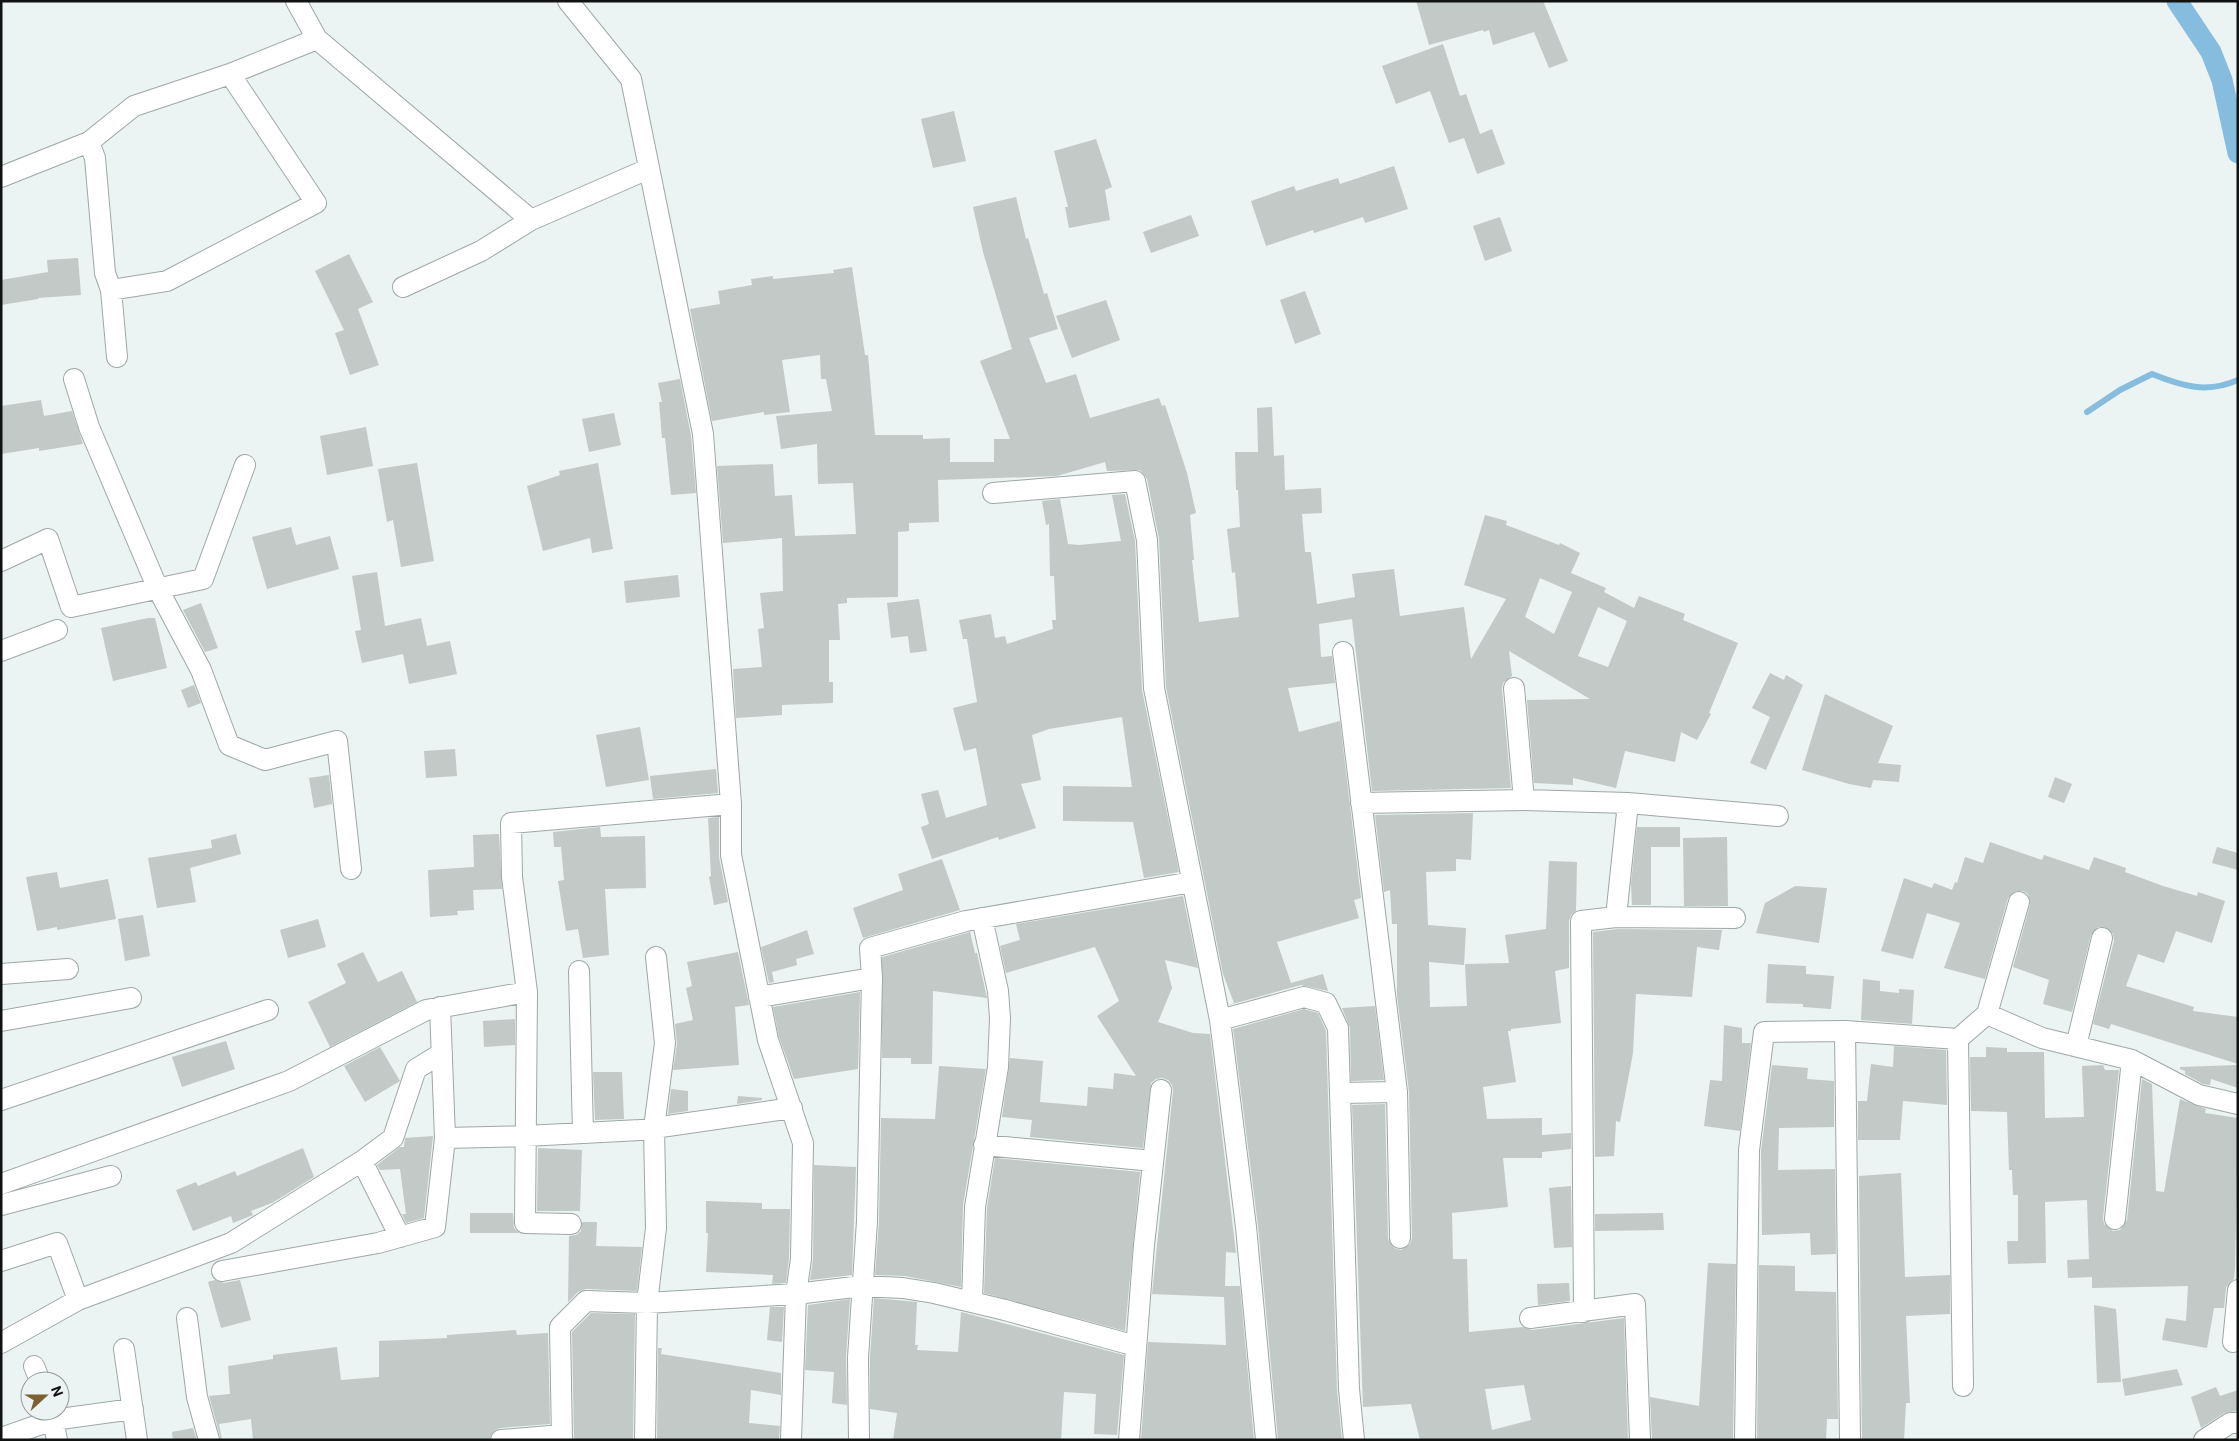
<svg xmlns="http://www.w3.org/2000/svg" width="2239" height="1441" viewBox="0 0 2239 1441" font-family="Roboto,sans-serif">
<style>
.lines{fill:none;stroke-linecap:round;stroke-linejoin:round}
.stream{stroke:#86bcde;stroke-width:6}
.canal{stroke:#86bcde;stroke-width:21}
.building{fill:#c2c9c6;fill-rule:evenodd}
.minor-casing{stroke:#9fa7a7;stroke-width:22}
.minor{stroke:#fff;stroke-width:20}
</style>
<rect width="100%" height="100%" fill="#ebf3f3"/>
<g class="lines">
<path class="stream" d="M 2087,412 L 2120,390 L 2152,374 C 2182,386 2207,394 2238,380"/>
<path class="canal" d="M 2177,1 L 2211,52 L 2222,80 L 2238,153"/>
</g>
<path class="building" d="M 1416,1 L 1543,1 L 1568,61 L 1549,68 L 1534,32 L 1493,45 L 1489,30 L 1484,32 L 1483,30 L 1429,45 Z
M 1443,44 L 1460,96 L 1466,94 L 1480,134 L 1492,129 L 1505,164 L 1477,174 L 1464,138 L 1449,143 L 1430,91 L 1396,104 L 1382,66 Z
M 954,111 L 966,161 L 933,168 L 921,119 Z
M 1096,139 L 1112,187 L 1105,190 L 1110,220 L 1069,228 L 1065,207 L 1068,207 L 1054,151 Z
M 1394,166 L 1408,209 L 1365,223 L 1363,217 L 1314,233 L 1313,230 L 1266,246 L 1251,201 L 1294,186 L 1296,191 L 1338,178 L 1340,184 Z
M 1016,197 L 1026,239 L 1028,238 L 1044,294 L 1047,293 L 1058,329 L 1029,338 L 1046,383 L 1076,374 L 1090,418 L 1159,398 L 1162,406 L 1165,405 L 1187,473 L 1196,513 L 1190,515 L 1194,560 L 1192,560 L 1199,622 L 1239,617 L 1235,572 L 1232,573 L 1227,529 L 1240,527 L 1238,490 L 1236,490 L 1235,452 L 1258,452 L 1257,408 L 1272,407 L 1274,456 L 1284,455 L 1285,490 L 1321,488 L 1322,513 L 1302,514 L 1305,552 L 1311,552 L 1317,604 L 1355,597 L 1352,574 L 1394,569 L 1400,616 L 1464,607 L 1471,659 L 1506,599 L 1464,585 L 1485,515 L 1507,521 L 1506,525 L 1559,545 L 1560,543 L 1580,553 L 1571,573 L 1606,588 L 1604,592 L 1634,608 L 1639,596 L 1685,614 L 1683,620 L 1738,643 L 1709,713 L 1711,714 L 1697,740 L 1681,732 L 1675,762 L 1625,751 L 1616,788 L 1573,778 L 1573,785 L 1534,783 L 1527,700 L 1590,699 L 1509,651 L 1512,676 L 1503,683 L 1502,689 L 1511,788 L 1372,791 L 1352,619 L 1319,624 L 1321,657 L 1332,656 L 1335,683 L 1288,688 L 1299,732 L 1340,721 L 1361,898 L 1354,900 L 1359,918 L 1277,942 L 1291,983 L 1323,974 L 1328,991 L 1301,985 L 1229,1005 L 1234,1003 L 1223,974 L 1166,687 L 1159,539 L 1147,479 L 1140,470 L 1107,471 L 1105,462 L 1057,476 L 938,480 L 939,522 L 909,523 L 909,531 L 898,532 L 898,597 L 847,598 L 847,603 L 838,604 L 840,640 L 829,640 L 829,682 L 833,682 L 833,703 L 782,705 L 782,715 L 736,718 L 733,669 L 762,667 L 758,629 L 764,628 L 760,593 L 783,591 L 782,538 L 723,543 L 717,466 L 773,464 L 775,496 L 792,495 L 795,536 L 856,534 L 853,483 L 818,484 L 817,444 L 781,449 L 776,416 L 832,411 L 826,379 L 821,379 L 820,355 L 782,360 L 790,412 L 764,415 L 764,412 L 712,421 L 690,309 L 720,304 L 718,291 L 752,285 L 751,279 L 773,276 L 773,279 L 834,273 L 833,270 L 852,267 L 865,355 L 868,355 L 875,435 L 923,435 L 923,439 L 950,438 L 950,462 L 994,462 L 994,439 L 1010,439 L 980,361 L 1012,349 L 983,252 L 973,207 ZM 1540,578 L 1572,592 L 1554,634 L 1525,617 ZM 1598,607 L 1627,621 L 1608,667 L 1578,656 Z
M 1191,215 L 1199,236 L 1151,253 L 1143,232 Z
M 1500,217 L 1512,251 L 1485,261 L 1473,226 Z
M 349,254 L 373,302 L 358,309 L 379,365 L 350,375 L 335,333 L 344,330 L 315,271 Z
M 78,258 L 81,295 L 38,298 L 38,299 L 1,305 L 1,280 L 48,272 L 47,260 Z
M 1305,291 L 1321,334 L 1295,344 L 1280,300 Z
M 1106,300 L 1120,340 L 1072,358 L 1056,316 Z
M 680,379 L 691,436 L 696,493 L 671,495 L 665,438 L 662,438 L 659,402 L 662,402 L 658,383 Z
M 41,400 L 44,416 L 72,411 L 83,444 L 39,451 L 39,448 L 1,454 L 1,406 Z
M 614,413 L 621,445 L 589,452 L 582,419 Z
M 366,427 L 373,466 L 327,475 L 320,436 Z
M 417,463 L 434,561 L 401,567 L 393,520 L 387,522 L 378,469 Z
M 598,463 L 613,549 L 592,553 L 590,538 L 543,551 L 527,486 L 560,475 L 559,471 Z
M 1125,494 L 1135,541 L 1142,690 L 1179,872 L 1144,878 L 1133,822 L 1063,821 L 1063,786 L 1132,787 L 1122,717 L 1049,729 L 1032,735 L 1041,780 L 1021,784 L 1036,828 L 999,840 L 998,837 L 932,859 L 921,827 L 929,824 L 921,794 L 938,790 L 946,818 L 987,805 L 976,748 L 964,751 L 953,708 L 977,702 L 967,639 L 963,639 L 959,620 L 991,614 L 995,638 L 1005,636 L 1007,644 L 1053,629 L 1052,620 L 1056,620 L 1054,576 L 1050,576 L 1049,524 L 1046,525 L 1042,501 L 1060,499 L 1068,544 L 1079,545 L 1121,541 L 1112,495 Z
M 291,527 L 296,545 L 330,536 L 339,569 L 267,589 L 252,537 Z
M 377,572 L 385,626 L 421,618 L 427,646 L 450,641 L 457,674 L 409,684 L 403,654 L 362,663 L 355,631 L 361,630 L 352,576 Z
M 678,575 L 680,597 L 626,603 L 624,581 Z
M 919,599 L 927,651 L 910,653 L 908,636 L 891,638 L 887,603 Z
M 201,603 L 218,648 L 205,652 L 183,610 Z
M 148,618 L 155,618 L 167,668 L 113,681 L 101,628 Z
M 1770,673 L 1784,680 L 1786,675 L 1803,685 L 1766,770 L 1750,763 L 1770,717 L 1752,708 Z
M 194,685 L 201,703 L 188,708 L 181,690 Z
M 1825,694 L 1893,726 L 1878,763 L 1901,765 L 1899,782 L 1873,780 L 1871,788 L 1849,784 L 1802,770 Z
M 640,727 L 649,780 L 606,787 L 596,735 Z
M 455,749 L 457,776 L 426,778 L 424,751 Z
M 716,769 L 718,793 L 653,799 L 650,776 Z
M 329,775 L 332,804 L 314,808 L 309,778 Z
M 2055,777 L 2072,784 L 2064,803 L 2048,797 Z
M 1473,813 L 1471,860 L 1456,859 L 1456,871 L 1426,872 L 1428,925 L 1466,928 L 1464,965 L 1429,962 L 1430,1007 L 1467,1006 L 1465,964 L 1509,963 L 1505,935 L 1546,929 L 1549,861 L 1577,862 L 1576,911 L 1571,915 L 1569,921 L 1569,968 L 1555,971 L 1561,1023 L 1511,1029 L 1511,1031 L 1508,1031 L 1516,1082 L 1483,1087 L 1487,1119 L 1542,1118 L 1542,1135 L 1571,1133 L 1571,1149 L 1542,1152 L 1542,1158 L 1503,1158 L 1508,1207 L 1452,1213 L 1453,1259 L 1467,1259 L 1469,1332 L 1523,1327 L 1532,1330 L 1624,1318 L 1628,1440 L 1420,1440 L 1411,1404 L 1363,1407 L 1352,1105 L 1385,1104 L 1388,1239 L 1394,1248 L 1401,1250 L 1410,1244 L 1412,1238 L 1409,1092 L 1397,995 L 1397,924 L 1392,924 L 1390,890 L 1384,892 L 1375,815 ZM 1524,1385 L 1531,1420 L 1492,1430 L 1485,1389 Z
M 719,817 L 719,857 L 728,902 L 714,905 L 709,877 L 711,876 L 708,818 Z
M 600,827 L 601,837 L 645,836 L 646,888 L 605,889 L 609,955 L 583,958 L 578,929 L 566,931 L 558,881 L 564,880 L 561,847 L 554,847 L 553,832 Z
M 1637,827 L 1680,827 L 1680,847 L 1651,847 L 1651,905 L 1632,905 L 1631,884 Z
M 236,834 L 241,854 L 190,868 L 196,902 L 157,908 L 148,858 L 212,848 L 211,840 Z
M 499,834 L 502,889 L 473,890 L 474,910 L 457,911 L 458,915 L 430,917 L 428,870 L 474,867 L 473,835 Z
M 1727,837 L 1728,906 L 1684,906 L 1683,838 Z
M 1990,842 L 2042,860 L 2044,855 L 2089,870 L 2094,857 L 2126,868 L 2125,872 L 2163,886 L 2197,896 L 2198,892 L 2225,901 L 2212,943 L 2176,931 L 2164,963 L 2138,954 L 2126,986 L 2194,1007 L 2193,1011 L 2238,1017 L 2238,1064 L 2111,1024 L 2109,1029 L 2093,1024 L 2114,941 L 2113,934 L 2105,927 L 2098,927 L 2091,935 L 2072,1012 L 2043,1004 L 2049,980 L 2013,967 L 2030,905 L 2028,894 L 2023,891 L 2016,891 L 2008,898 L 1985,979 L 1944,968 L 1960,923 L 1927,913 L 1913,959 L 1881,951 L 1904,878 L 1932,888 L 1934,883 L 1952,890 L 1955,882 L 1957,883 L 1965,857 L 1983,863 Z
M 2217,847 L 2238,853 L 2238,870 L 2212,863 Z
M 942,859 L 960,910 L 863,938 L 853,908 L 903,890 L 898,874 Z
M 57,872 L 60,888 L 108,879 L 116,919 L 57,930 L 57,927 L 37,931 L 26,877 Z
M 1795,886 L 1827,888 L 1819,943 L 1756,933 L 1765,903 Z
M 1183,896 L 1198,968 L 1165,960 L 1172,988 L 1158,1022 L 1193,1033 L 1210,1034 L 1236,1253 L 1226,1252 L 1225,1286 L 1240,1286 L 1254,1440 L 1141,1440 L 1148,1342 L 1226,1345 L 1224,1297 L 1152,1294 L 1173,1091 L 1172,1085 L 1168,1080 L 1162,1078 L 1156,1079 L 1151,1083 L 1143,1148 L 1030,1137 L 1032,1120 L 1002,1117 L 1010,1058 L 1043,1061 L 1040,1102 L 1087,1106 L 1088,1087 L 1113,1089 L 1114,1073 L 1136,1076 L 1097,1016 L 1119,1001 L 1095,947 L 1006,973 L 1000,946 L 1020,940 L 1016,924 Z
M 143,915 L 150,956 L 125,961 L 118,919 Z
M 318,919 L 326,947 L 288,958 L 280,930 Z
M 1617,929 L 1722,930 L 1719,950 L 1697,947 L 1692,997 L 1636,994 L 1633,1053 L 1620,1122 L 1616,1121 L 1614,1156 L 1595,1157 L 1593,932 Z
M 807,930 L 814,954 L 796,959 L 797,965 L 772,972 L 774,982 L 769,983 L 761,947 Z
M 970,932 L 975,953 L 977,953 L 987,998 L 933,991 L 932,1064 L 911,1064 L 911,1058 L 882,1058 L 882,957 Z
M 363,952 L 378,982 L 402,971 L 417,1002 L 330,1047 L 308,1002 L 346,983 L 337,964 Z
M 738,952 L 749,1005 L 735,1007 L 739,1065 L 673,1070 L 677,1044 L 675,1024 L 693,1020 L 686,988 L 692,986 L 687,962 Z
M 1768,964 L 1806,966 L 1806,974 L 1834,976 L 1831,1009 L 1803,1007 L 1803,1004 L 1766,1003 Z
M 1863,979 L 1880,981 L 1880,991 L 1899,993 L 1899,989 L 1914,990 L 1912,1024 L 1861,1020 Z
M 860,992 L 858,1069 L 794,1079 L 779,1037 L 773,1007 Z
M 1375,1006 L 1384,1080 L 1351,1081 L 1350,1028 L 1342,1008 Z
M 1304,1009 L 1318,1013 L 1326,1031 L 1337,1389 L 1342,1440 L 1278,1440 L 1258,1226 L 1233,1029 Z
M 515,1019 L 515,1045 L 484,1047 L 483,1021 Z
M 1724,1025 L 1742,1028 L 1742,1043 L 1751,1043 L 1740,1131 L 1704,1126 L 1710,1080 L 1722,1081 Z
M 226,1041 L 235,1069 L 182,1087 L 172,1057 Z
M 1894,1046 L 1946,1050 L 1947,1105 L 1903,1101 L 1900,1140 L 1858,1140 L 1858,1101 L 1867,1101 L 1871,1064 L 1893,1067 Z
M 380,1047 L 400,1081 L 365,1102 L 344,1066 Z
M 1986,1047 L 2007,1048 L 2007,1052 L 2044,1052 L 2045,1118 L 2084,1117 L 2082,1066 L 2103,1065 L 2105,1070 L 2119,1070 L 2103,1218 L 2104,1224 L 2113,1231 L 2120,1230 L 2127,1220 L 2142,1079 L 2152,1084 L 2156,1191 L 2164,1192 L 2180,1099 L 2206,1109 L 2205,1113 L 2238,1118 L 2235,1268 L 2234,1279 L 2229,1283 L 2226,1288 L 2224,1308 L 2214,1308 L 2207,1348 L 2162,1340 L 2166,1318 L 2186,1321 L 2188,1286 L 2092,1288 L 2092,1277 L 2068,1278 L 2067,1260 L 2089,1259 L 2087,1200 L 2045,1202 L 2046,1263 L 2008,1264 L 2007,1241 L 2018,1241 L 2018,1195 L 2013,1195 L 2012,1170 L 2009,1170 L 2007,1112 L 1971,1111 L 1970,1057 L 1986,1057 Z
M 1772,1065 L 1808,1068 L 1807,1079 L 1834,1081 L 1834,1127 L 1779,1128 L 1778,1170 L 1835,1169 L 1836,1254 L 1811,1255 L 1810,1233 L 1762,1235 L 1761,1151 Z
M 2238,1065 L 2238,1088 L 2211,1079 L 2210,1085 L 2203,1084 L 2185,1074 L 2185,1071 L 2180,1069 L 2180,1067 Z
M 939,1066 L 986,1069 L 963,1205 L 961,1287 L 905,1276 L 875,1275 L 879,1221 L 881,1118 L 935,1119 Z
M 593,1072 L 622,1072 L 624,1119 L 595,1120 Z
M 671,1089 L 688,1091 L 688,1111 L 668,1114 Z
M 738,1096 L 762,1098 L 762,1100 L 737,1104 Z
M 433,1136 L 424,1218 L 406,1223 L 402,1214 L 406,1214 L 400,1169 L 380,1170 L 377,1165 L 400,1147 L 404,1147 L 405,1138 Z
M 303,1148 L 314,1177 L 272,1203 L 251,1211 L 253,1215 L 233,1223 L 231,1216 L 193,1231 L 176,1190 L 196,1182 L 198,1186 L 235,1171 L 237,1176 Z
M 538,1148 L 582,1150 L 580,1211 L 537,1211 Z
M 995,1158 L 1140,1172 L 1125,1331 L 984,1293 L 987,1208 Z
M 814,1165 L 856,1167 L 852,1275 L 810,1280 L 813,1259 Z
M 1901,1173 L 1905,1277 L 1950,1275 L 1950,1314 L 1906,1316 L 1910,1403 L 1906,1403 L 1904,1440 L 1862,1440 L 1859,1176 Z
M 1571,1186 L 1572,1247 L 1554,1248 L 1549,1188 Z
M 706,1201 L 762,1203 L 762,1209 L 790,1209 L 789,1258 L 786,1283 L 772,1284 L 773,1275 L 706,1272 L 708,1233 L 706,1233 Z
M 470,1213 L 513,1213 L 514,1228 L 519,1233 L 470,1233 Z
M 1663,1213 L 1664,1230 L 1595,1231 L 1595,1214 Z
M 582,1222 L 597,1222 L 596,1246 L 642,1247 L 637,1291 L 586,1289 L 578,1292 L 568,1302 L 569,1236 L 576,1235 L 581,1231 Z
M 1708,1263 L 1736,1264 L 1733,1440 L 1652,1440 L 1650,1397 L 1699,1406 Z
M 1759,1265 L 1795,1266 L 1795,1291 L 1836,1292 L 1838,1419 L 1827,1419 L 1826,1440 L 1757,1440 Z
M 215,1280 L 224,1283 L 240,1280 L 251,1320 L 221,1328 L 208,1282 Z
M 1569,1283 L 1570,1301 L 1538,1305 L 1537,1284 Z
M 874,1298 L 917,1302 L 915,1345 L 918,1345 L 917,1350 L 958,1352 L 961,1312 L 1124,1355 L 1117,1435 L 1094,1434 L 1096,1394 L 1064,1392 L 1061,1440 L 893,1440 L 897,1413 L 870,1409 L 870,1358 Z
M 850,1299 L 846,1357 L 847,1405 L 832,1403 L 834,1372 L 805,1370 L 808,1305 Z
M 2094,1305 L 2116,1309 L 2121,1382 L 2097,1383 Z
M 770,1307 L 784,1307 L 782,1342 L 767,1340 Z
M 591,1313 L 635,1314 L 633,1440 L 574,1440 L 572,1332 Z
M 516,1330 L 517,1335 L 548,1333 L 550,1424 L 500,1428 L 494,1431 L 489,1440 L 253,1440 L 251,1419 L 219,1424 L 222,1440 L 221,1440 L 209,1396 L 230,1394 L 228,1366 L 273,1359 L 273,1355 L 337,1347 L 341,1380 L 379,1377 L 379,1341 L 447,1338 L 447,1335 Z
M 658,1348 L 662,1348 L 661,1354 L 781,1373 L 781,1395 L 751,1390 L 749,1423 L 780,1426 L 779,1440 L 657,1440 Z
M 2177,1369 L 2183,1385 L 2125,1396 L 2122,1379 Z
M 2216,1387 L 2220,1396 L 2238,1390 L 2238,1411 L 2224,1413 L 2201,1428 L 2191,1397 Z
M 193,1428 L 197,1440 L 173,1440 L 172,1432 Z"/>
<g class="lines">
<g class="minor-casing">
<path id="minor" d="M 296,1 L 317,39
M 568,1 L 631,79 L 703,434 L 731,804 L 731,855 L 768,1040 L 803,1143 L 801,1259 L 796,1294 L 791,1440
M 89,142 L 95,158 L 105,273 L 111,290 L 117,357
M 1,177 L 89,142 L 134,106 L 230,74 L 317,39 L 531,220
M 403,287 L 481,251 L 531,220 L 648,169
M 111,290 L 167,281 L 316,203 L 230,74
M 74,379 L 89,427 L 158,589 L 201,670 L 229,745 L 265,760 L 337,741 L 351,869
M 993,493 L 1135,481 L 1147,540 L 1154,688 L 1220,1020 L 1246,1227 L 1266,1440
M 1,561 L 48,539 L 71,607 L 203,579 L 245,465
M 1,651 L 57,630
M 1514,688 L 1524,800
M 1361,803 L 1524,800 L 1628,803 L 1778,816
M 1616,917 L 1735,918
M 579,971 L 583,1133
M 1,974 L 68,969
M 759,997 L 872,978
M 1987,1014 L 2042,1038 L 2132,1060 L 2199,1095 L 2238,1104
M 1220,1020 L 1304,997 L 1326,1003 L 1338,1028 L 1349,1389 L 1354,1440
M 1,1021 L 131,998
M 1845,1031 L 1850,1440
M 1958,1039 L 1963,1386
M 2076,1046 L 2102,938
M 1397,1092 L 1400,1238
M 1341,1093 L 1397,1092 L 1343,652
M 1,1100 L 268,1010
M 445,1138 L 526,1136 L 640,1130 L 792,1108
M 984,1145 L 1153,1161
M 362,1161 L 393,1138 L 416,1069 L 442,1053
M 1,1184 L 289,1081 L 426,1010 L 527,992
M 1,1205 L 111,1176
M 2115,1219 L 2132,1060
M 571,1224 L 525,1223 L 527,992 L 512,877 L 511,823 L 731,804
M 1,1261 L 57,1243 L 78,1300
M 222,1271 L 378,1243 L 435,1227 L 445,1138 L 440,1007
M 972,1302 L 975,1207 L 998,1067 L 1000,1018 L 998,991 L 982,918
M 1584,1312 L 1581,921 L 1616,917 L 1628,803
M 187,1318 L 197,1397 L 209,1440
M 1530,1318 L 1635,1304 L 1640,1440
M 2233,1342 L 2238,1290
M 1,1343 L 78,1300 L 231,1243 L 362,1161 L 400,1237
M 124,1349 L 137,1440
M 34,1366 L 40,1381
M 50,1411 L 53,1420 L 133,1409
M 1,1438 L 53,1420 L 57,1440
M 501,1440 L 562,1435
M 562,1440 L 560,1327 L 586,1301 L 647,1303 L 796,1294 L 862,1286 L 903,1288 L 934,1293 L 1005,1310 L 1136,1346
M 645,1440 L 647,1303 L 656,1228 L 654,1128 L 665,1043 L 656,957
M 859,1440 L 858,1358 L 867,1221 L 872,978 L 870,948 L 966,921 L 1192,882
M 1129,1440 L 1144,1245 L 1161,1090
M 1745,1440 L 1749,1150 L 1764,1032 L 1845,1031 L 1958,1039 L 1987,1014 L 2019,902
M 2204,1440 L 2230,1423 L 2238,1423"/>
</g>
<use href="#minor" class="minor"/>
</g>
<rect width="2239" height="1441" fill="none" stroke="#111313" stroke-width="5"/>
<g transform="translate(45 1396) rotate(69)"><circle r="24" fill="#ebf3f3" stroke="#949999"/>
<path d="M0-4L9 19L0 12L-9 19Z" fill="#7b6033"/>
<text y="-8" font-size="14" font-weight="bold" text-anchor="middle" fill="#111313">N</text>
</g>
</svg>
